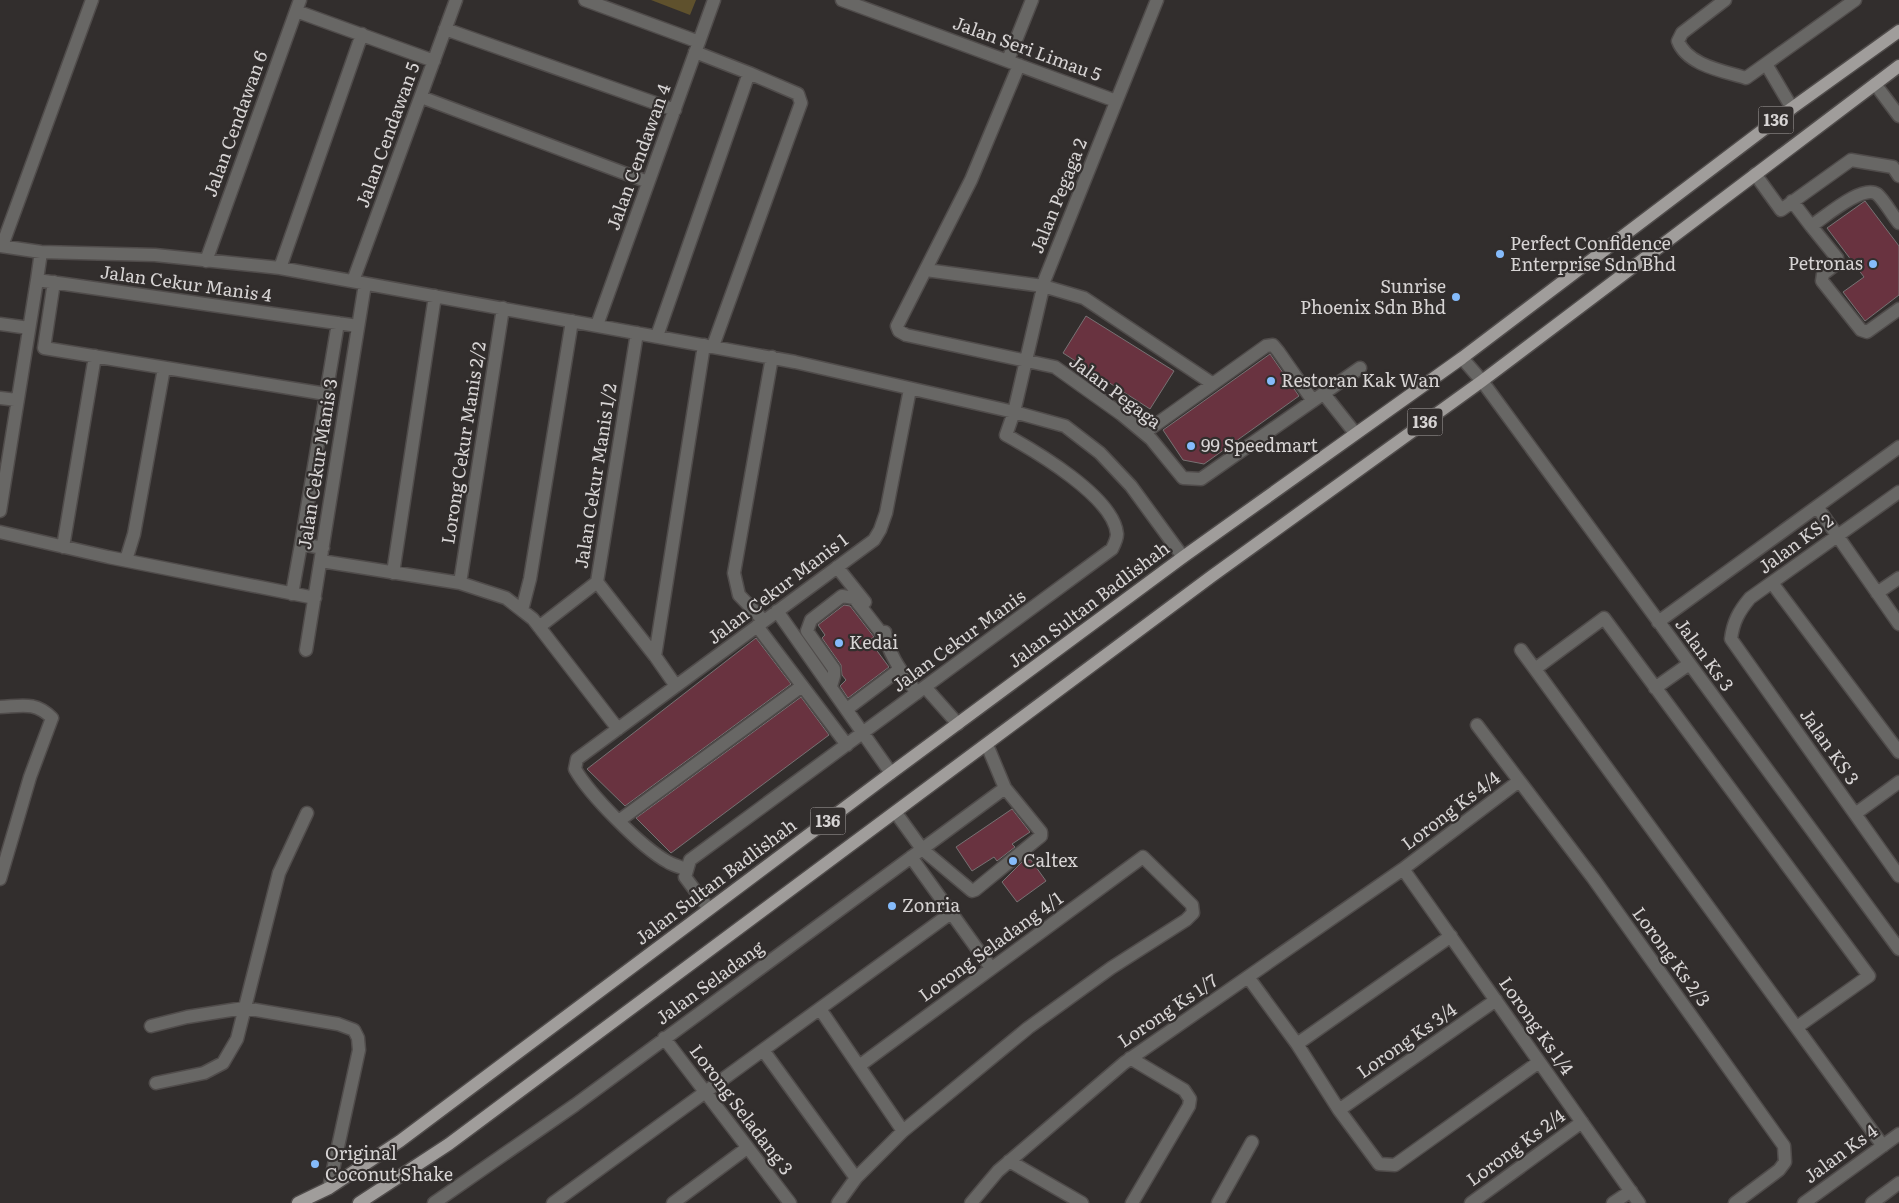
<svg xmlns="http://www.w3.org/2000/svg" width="1899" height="1203" viewBox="0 0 1899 1203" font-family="Literata,serif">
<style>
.green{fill:#5f512d}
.building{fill:#693340;stroke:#777273}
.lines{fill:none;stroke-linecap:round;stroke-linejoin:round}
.minor-casing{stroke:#504c4b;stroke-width:15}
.major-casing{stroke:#504c4b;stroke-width:15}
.minor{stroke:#686765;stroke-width:12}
.major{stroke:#a09d9b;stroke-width:12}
.poi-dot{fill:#85bbfb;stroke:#322e2d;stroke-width:2}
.labels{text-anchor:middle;stroke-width:4.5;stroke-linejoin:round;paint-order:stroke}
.shield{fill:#322e2d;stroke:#a6a2a2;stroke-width:1}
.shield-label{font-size:16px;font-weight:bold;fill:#d7d4d4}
.street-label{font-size:18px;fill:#d7d4d4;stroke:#322e2d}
.poi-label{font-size:18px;fill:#d7d4d4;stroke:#322e2d;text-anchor:start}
</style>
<rect width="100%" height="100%" fill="#322e2d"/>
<path class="green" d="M 651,0 L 696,0 L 690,15 Z"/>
<path class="building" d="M 1865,201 L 1899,246 L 1899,295 L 1865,321 L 1843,292 L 1864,277 L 1827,228 Z
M 1086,316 L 1174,371 L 1150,409 L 1063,353 Z
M 1270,354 L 1299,396 L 1204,464 L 1183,460 L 1163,430 Z
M 844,605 L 850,606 L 874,637 L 869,640 L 889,667 L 848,698 L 840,686 L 846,680 L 842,675 L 841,665 L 822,638 L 825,635 L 818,625 Z
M 756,638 L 791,684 L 625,806 L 587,769 Z
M 801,697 L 829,735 L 671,853 L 636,818 Z
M 1012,809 L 1030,832 L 1012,844 L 1015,847 L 997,861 L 994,857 L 972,871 L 956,847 Z
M 1024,860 L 1031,860 L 1046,881 L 1017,902 L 1002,882 Z"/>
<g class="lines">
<g class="minor-casing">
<path id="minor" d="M 585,0 L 699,42
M 842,0 L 1116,101
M 1725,0 L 1682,33 L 1678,41 C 1687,65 1723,71 1746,78 L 1855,0
M 296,11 L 434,61
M 445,29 L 675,110
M 1008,60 L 1032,0
M 1766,64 L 1792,108
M 1019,65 L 971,180 L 897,326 L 899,331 L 906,335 L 1055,367 L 1121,414 L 1151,439 L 1183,478 L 1201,479 L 1360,368
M 1875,84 L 1899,116
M 421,97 L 648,182
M 1755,174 L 1781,210 L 1851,160 L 1893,167 L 1899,176
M 1792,201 L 1811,226 C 1824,218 1862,184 1877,194 C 1885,201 1892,215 1899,223
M 1811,226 L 1837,258 L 1835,265 L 1823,274 L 1822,281 L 1861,330 L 1867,332 L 1899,309
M 0,246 L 41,252 L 155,255 L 280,268 L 795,362 L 1014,412 L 1065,426 L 1100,453 L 1131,486 L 1183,557
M 2,246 L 92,0
M 41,252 L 37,280 L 358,326
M 206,261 L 300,0
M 280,268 L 362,34
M 926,270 L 1043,286 L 1084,298 L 1213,384
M 353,281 L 456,0
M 54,282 L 44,348 L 326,394
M 0,324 L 29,328
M 597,325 L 714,0
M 657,336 L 749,73 L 695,52
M 713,346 L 801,103 L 798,94 L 749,73
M 1462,358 L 1482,381 L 1899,949
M 1324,394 L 1355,433
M 0,398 L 17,400
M 1144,433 L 1266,346 L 1273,345 L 1278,351 L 1313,401
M 1899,492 L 1750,598 C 1739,611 1733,622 1731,639 L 1899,876
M 1818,508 L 1899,624
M 0,511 L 37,280
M 0,532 L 108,557 L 315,598
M 63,547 L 95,356
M 323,548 L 301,544 L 338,323
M 126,560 L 134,534 L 164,368
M 321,561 L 460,583 L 506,598 L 533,619 L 618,729
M 837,567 L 865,602
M 393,573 L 435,296
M 597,582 L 655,656 L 704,345
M 460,583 L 503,308
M 1772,583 L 1899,752
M 1877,593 L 1899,578
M 292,594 L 301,544
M 522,610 L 530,579 L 572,321
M 777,611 L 891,773
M 764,621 L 739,595 L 734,573 L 772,357
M 1658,622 L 1899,447
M 757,626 L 847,745
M 539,627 L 597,582 L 637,333
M 885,632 C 887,654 905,676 917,693
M 306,650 L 365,284
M 1521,650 L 1883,1146
M 655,656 L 676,686
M 1535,669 L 1604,618 L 1869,976 L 1797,1027
M 831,686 L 834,676 L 834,669 L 807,631 L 811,620 L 842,596 L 854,598 L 886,639
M 925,687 L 958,724
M 1655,688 L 1689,664
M 0,707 C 22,706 35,701 52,718 L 30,777 L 0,879
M 847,709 L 900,669
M 1477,725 L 1593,878 L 1784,1146 L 1785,1162 L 1779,1170 L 1735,1203
M 896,813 L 922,849 L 972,891 L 975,890 L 1041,836 L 1041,832 L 1005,788 L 987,745
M 1855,814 L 1899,782
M 620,820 L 802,686
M 911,857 L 991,968
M 686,869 C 680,867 673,865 668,862 C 642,848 589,794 575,769 L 577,759 L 874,540 L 880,530 L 886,513 L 910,389
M 1403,869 L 1639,1203
M 709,909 L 685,877 L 690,860 L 1112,549 C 1114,545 1117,539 1117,534 C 1114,497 1035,451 1006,435 L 1014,412 L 1045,279 L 1157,0
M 1451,936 L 1297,1044 L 1339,1110 L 1379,1164 L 1395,1165 L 1539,1062
M 1248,977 L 1297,1044
M 820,1009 L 903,1131
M 151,1026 L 187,1017 L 244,1008 L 338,1024 L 354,1030 L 358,1038 L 359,1050 L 329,1188
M 664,1038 L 790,1203
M 763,1050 L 856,1178
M 1130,1058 L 1184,1090 L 1190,1099 L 1189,1106 L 1132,1203
M 156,1083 L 204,1073 L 223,1063 L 237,1039 L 279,873 L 307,813
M 1339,1110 L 1496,1000
M 1009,1161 L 1082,1203
M 434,1203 L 575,1105 L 1005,788
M 553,1203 L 951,913
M 673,1203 L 747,1148
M 838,1203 L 856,1178 L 903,1131 L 1028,1028 L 1111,968 L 1186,920 L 1193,913 L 1192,905 L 1143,857 L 859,1066
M 971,1203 L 998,1171 L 1124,1063 L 1403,869 L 1519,781
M 1218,1203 L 1252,1142
M 1471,1203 L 1582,1122
M 1613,1203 L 1631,1191
M 1804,1203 L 1899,1134
M 1872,1203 L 1899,1183"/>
</g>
<g class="major-casing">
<path id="major" d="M 298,1203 L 329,1188 L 400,1141 L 891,773 L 1183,557 L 1462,358 L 1792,108 L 1899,31
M 359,1203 L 449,1144 L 1212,576 L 1482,381 L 1899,66"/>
</g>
<use href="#minor" class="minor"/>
<use href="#major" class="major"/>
</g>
<g class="poi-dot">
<circle cx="1500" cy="254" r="5"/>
<circle cx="1873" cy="264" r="5"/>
<circle cx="1456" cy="297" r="5"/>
<circle cx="1271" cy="381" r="5"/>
<circle cx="1191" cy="446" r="5"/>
<circle cx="839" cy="643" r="5"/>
<circle cx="1013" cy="861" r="5"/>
<circle cx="892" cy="906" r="5"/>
<circle cx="315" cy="1164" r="5"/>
</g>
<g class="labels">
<g class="shield">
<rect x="1758.5" y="106.5" width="35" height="27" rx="4"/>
<rect x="1407.5" y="408.5" width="35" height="27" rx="4"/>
<rect x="810.5" y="807.5" width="35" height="27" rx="4"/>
</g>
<g class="shield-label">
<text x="1776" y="126">136</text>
<text x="1425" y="428">136</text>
<text x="828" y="827">136</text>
</g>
<g class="street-label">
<text transform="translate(1027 49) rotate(20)" y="6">Jalan Seri Limau 5</text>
<text transform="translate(236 124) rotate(-70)" y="6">Jalan Cendawan 6</text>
<text transform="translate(388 135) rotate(-70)" y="6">Jalan Cendawan 5</text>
<text transform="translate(639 157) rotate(-70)" y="6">Jalan Cendawan 4</text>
<text transform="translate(1059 196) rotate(-68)" y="6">Jalan Pegaga 2</text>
<text transform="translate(186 284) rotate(8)" y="6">Jalan Cekur Manis 4</text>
<text transform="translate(1115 392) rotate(37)" y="6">Jalan Pegaga</text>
<text transform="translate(464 443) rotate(-81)" y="6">Lorong Cekur Manis 2/2</text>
<text transform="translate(318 464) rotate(-81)" y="6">Jalan Cekur Manis 3</text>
<text transform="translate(596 476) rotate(-81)" y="6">Jalan Cekur Manis 1/2</text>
<text transform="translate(1796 544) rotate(-36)" y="6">Jalan KS 2</text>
<text transform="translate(778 589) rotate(-37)" y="6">Jalan Cekur Manis 1</text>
<text transform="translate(1089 605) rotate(-37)" y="6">Jalan Sultan Badlishah</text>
<text transform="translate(959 641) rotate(-36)" y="6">Jalan Cekur Manis</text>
<text transform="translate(1704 655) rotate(54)" y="6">Jalan Ks 3</text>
<text transform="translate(1829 747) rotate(55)" y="6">Jalan KS 3</text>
<text transform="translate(1451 811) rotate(-37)" y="6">Lorong Ks 4/4</text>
<text transform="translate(716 882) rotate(-37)" y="6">Jalan Sultan Badlishah</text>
<text transform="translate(991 947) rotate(-36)" y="6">Lorong Seladang 4/1</text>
<text transform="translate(1671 957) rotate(54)" y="6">Lorong Ks 2/3</text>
<text transform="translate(710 983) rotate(-36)" y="6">Jalan Seladang</text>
<text transform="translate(1168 1011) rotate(-34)" y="6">Lorong Ks 1/7</text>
<text transform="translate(1536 1026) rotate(55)" y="6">Lorong Ks 1/4</text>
<text transform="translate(1407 1041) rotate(-35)" y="6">Lorong Ks 3/4</text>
<text transform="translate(741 1110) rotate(53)" y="6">Lorong Seladang 3</text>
<text transform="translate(1516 1148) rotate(-36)" y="6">Lorong Ks 2/4</text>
<text transform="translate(1841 1154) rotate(-36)" y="6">Jalan Ks 4</text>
</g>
<g class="poi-label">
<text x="1510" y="250">Perfect Confidence<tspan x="1510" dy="21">Enterprise Sdn Bhd</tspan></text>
<text x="1863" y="270" text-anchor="end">Petronas</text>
<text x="1446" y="293" text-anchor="end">Sunrise<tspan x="1446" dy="21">Phoenix Sdn Bhd</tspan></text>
<text x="1281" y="387">Restoran Kak Wan</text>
<text x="1201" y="452">99 Speedmart</text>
<text x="849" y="649">Kedai</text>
<text x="1023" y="867">Caltex</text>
<text x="902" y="912">Zonria</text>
<text x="325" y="1160">Original<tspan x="325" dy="21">Coconut Shake</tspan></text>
</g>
</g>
</svg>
